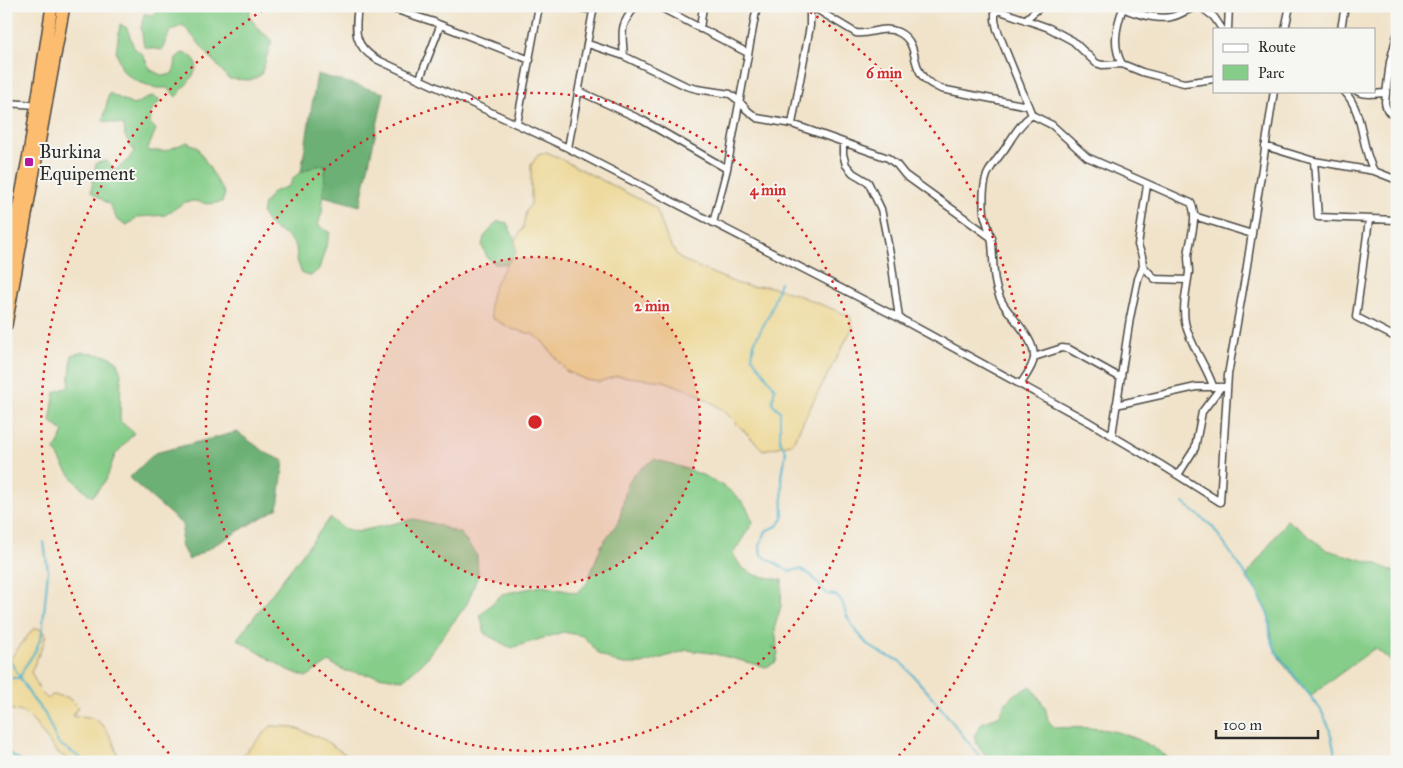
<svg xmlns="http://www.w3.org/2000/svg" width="1403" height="768" viewBox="0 0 1403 768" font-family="'IM FELL Great Primer',serif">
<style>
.green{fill:#85cd89;stroke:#587c5a}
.forest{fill:#6cb075;stroke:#4c6e50}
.sand{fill:#eeda9e;stroke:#8c8264}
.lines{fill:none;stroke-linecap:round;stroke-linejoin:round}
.stream{stroke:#50b5ce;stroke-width:2}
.street-casing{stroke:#494743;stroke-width:9}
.highway-casing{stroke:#494743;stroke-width:14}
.street{stroke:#fff;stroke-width:6}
.highway{stroke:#fcbd6f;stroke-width:11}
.ring{fill:none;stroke:#d62828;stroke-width:2.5;stroke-dasharray:2.5 5}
.poi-dot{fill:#b5179e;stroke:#f6f6f2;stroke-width:2}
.labels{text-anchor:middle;stroke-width:4;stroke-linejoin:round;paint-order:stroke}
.poi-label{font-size:19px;fill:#2b2b2b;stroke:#f6f6f2;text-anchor:start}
.centre{fill:#d62828;stroke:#f6f6f2;stroke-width:2.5}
.ring-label{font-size:15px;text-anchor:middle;font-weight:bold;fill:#d62828;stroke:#f6f6f2;stroke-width:4;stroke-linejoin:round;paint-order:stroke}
</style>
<rect width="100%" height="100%" fill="#f6f6f2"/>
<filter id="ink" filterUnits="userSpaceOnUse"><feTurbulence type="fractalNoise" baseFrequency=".02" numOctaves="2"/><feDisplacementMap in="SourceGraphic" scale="10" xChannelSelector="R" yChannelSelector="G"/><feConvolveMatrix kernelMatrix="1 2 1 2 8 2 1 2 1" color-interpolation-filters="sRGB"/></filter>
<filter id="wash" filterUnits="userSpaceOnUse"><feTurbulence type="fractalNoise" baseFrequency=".0096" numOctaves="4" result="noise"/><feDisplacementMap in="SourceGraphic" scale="20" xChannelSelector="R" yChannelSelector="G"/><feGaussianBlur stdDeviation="1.12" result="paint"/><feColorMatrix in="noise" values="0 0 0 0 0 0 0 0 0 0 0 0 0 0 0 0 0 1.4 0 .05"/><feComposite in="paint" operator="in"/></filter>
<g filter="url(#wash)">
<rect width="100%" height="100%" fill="#f1e3ca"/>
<path class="green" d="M 160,6 L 251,6 L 249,16 L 259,30 L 272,40 L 261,75 L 251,80 L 229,79 L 183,25 L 170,31 L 162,50 L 144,47 L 141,28 L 144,14 L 153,15 Z
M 120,24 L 127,28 L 134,48 L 142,54 L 151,70 L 163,76 L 172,74 L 175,67 L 176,58 L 182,53 C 213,60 186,84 176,97 L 168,88 L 156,88 L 136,81 L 123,71 L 116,52 Z
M 109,93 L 133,105 L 152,96 L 161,100 L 152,110 L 149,122 L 156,129 L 147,151 L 165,151 L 187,142 L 197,147 L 225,194 L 222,202 L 208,204 L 195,201 L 185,202 L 165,215 L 138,217 L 127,225 L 117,220 L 110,205 L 91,192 L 96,163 L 107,161 L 116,170 L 128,160 L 134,151 L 125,136 L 124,125 L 103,121 Z
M 326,165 L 322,212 L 318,225 L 330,233 L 319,269 L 311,276 L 302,274 L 297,260 L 296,246 L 289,238 L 269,225 L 262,214 L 264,204 L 273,192 L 289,186 L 294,177 L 301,172 L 315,166 Z
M 498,221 L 507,223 L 515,240 L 516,253 L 507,264 L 495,264 L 487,257 L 482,246 L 484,237 Z
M 83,352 L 109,356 L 118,362 L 121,374 L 120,421 L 134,433 L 115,455 L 106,480 L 92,497 C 74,482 65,470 55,450 L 64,432 L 50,421 L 55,392 L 69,387 L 72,355 Z
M 654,459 C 685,468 722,478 744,504 C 748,509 750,516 753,522 L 733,554 L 742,568 L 755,575 L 782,580 L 781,606 L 775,626 L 777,649 L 771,646 L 778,652 L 776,662 L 766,667 L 711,653 L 687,650 L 642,664 L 619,664 L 599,654 L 583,636 L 563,632 L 511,648 L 485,634 L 480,615 L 502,594 L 542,586 L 577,593 L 587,583 L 602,544 L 619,521 L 627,485 L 633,475 Z
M 330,518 L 343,528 L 356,532 L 414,519 L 435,524 L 461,534 L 477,556 L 478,575 L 467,604 L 424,661 L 403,680 L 346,671 L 329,662 L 306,677 L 286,669 L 237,639 Z
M 1287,520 L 1327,550 L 1377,564 L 1397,573 L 1397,666 L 1375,648 L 1310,696 C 1299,682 1284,668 1276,652 C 1270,639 1272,631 1269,618 C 1266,603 1255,589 1246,577 Z
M 1031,686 L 1045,707 L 1048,720 L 1054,728 C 1105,726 1133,730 1174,762 L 1000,762 C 986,756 978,751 974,736 L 982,723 L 1000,715 C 1007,696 1014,695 1031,686 Z"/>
<path class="forest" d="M 317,74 L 384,93 L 360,206 L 323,196 L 326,165 L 315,166 L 301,172 Z
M 237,432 L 268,454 L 284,461 L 278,508 L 189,560 L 180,544 L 183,525 L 129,478 L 155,453 Z"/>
<path class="sand" d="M 547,152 L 656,208 L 668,241 L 679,258 L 695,266 L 738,284 L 753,287 L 767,286 L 795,294 L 850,316 L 853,327 L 815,398 L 792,444 L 763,450 L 723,410 L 698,394 L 664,381 L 617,376 L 599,382 L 586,380 L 566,371 L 542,341 L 532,334 L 512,329 L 492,318 C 484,295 502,270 516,253 L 515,240 L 523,228 L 526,211 L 531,204 L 531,165 L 538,155 Z
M 38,628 L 46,634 L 43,645 L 31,672 L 40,691 L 48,699 L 52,695 L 67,697 L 78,706 L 73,716 L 74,717 C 96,713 106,726 114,744 C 116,750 117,756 122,762 L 72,762 L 56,751 L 33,721 L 25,713 L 6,708 L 6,664 L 33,629 Z
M 271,726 L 293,727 L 323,739 L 346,755 L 347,762 L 236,762 Z"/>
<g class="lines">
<path class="stream" d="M 780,282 L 770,313 L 754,343 L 752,357 L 775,388 L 772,403 L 780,411 L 780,441 L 786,451 L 782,477 L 783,519 L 777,526 L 766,531 L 760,545 L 761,555 L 789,571 L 800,569 L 811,575 L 827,594 L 835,595 L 842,601 L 846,614 L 853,627 L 867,644 L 882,654 L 900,661 L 933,698 L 984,762
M 1183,503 L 1212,526 L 1257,591 L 1269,617 L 1270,636 L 1277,653 L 1321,710 L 1329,727 L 1337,762
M 6,654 L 32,698 L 45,714 L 58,743 L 82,759 L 83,762
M 6,680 L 11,678 L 20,678 L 24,668 L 36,650 L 42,634 L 48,571 L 44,542
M 6,751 L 22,762"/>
</g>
</g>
<g filter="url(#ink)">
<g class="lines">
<g class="street-casing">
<path id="street" d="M 358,6 C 355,31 353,45 376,59 L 568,148 L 899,318 L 1089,422 L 1160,464 L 1220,502 L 1228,375 L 1246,272 L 1274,91
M 384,6 L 434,22 L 438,24 L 439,29 L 420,78
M 566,6 L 593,10
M 658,6 L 748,53
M 811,6 L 856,33 C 870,35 884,25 898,32 C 917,41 912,59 920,72 C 924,81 933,85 941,89 L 1028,106
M 995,6 L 995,20 L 997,29 L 1032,115 L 1052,125 L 1087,157 L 1191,203 C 1199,218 1189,241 1188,257 C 1188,262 1189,267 1189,272 C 1187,288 1182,306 1185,322 C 1189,343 1206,365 1213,386
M 1120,6 C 1130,13 1158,20 1171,17 C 1183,15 1185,8 1201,7 L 1214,17 L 1222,29
M 1202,7 L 1226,6
M 995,9 L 1049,28 L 1073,41 L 1096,63 L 1102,65 L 1122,64 L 1142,72 L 1184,83 L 1214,79
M 1025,20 L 1041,6
M 438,24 L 530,60
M 700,29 L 703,6
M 1228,29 L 1229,6
M 1285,29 L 1290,6
M 1341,29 L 1345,6
M 1397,35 L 1390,62 L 1385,102 C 1386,110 1389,114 1397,117
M 588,44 L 624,56 L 686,86 L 697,89 L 730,94 L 739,101 L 747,110 L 757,118 L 792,124 L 888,158 L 897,165 L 905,175 L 992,238
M 624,56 C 622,31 619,26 636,6
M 1122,64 C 1112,46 1116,27 1123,8
M 579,91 L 642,120 L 727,169
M 1344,91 C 1365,113 1360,147 1374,171
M 1357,91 C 1364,96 1377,93 1386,93
M 6,103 L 37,105
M 517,124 L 539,6
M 792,124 L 810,26 L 810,6
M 843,142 L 843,154 L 846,165 L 853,173 L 868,182 L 881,209 L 891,259 L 899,318
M 1265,146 L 1314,161 L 1374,171 L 1397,180
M 568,148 L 594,6
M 1314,161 L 1318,217 L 1397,220
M 1194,216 L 1252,234
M 1369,220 L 1356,317 L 1397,338
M 713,223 L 727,169 L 757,6
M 1143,266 L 1155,279 L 1187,280
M 1034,357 L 1062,348 L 1069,349 L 1121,378
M 1020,385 C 1025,377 1033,367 1034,358 C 1035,338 1011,318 1002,302 C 992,284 994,263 992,243 C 991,232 986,223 984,213 C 983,202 983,186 987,175 C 991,166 998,158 1004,150 C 1013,137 1019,124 1032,115
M 1116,405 L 1196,387 L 1227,387
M 1112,435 L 1130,318 L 1138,279 L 1143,266 L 1142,256 L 1138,245 L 1147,185
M 1178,475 L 1195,448 L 1202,412 L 1221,387"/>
</g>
<g class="highway-casing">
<path id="highway" d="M 6,272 L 29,154 L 52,6
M 6,325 L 64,6"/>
</g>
<use href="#street" class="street"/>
<use href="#highway" class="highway"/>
</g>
</g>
<circle cx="535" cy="422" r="165" fill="#d62828" fill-opacity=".12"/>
<g class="ring">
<circle cx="535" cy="422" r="165"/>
<circle cx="535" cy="422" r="329"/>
<path d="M174 759A494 494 0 0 1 266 8M804 8A494 494 0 0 1 896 759"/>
</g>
<rect class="poi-dot" x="24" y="157" width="10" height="10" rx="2.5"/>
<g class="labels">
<g class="poi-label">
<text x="39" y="158">Burkina<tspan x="39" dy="22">Equipement</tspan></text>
</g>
</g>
<circle cx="535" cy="422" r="8" class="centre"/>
<g class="ring-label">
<text x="884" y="78">6 min</text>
<text x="768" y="195">4 min</text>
<text x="652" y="311">2 min</text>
</g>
<rect width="1403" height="768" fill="none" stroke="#f6f6f2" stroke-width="25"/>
<rect x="1213" y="28" width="162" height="65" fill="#f6f6f2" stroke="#a5a5a2"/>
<rect x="1223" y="44" width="25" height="8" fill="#ffffff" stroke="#a5a5a2"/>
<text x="1258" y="52" font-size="15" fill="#2b2b2b">Route</text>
<rect x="1223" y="65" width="25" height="15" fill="#85cd89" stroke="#a5a5a2"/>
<text x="1258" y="78" font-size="15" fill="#2b2b2b">Parc</text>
<path d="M1216 730v8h102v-8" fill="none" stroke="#2b2b2b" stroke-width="2.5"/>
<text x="1223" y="730" font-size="15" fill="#2b2b2b" stroke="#f6f6f2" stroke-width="4" paint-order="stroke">100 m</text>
</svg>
